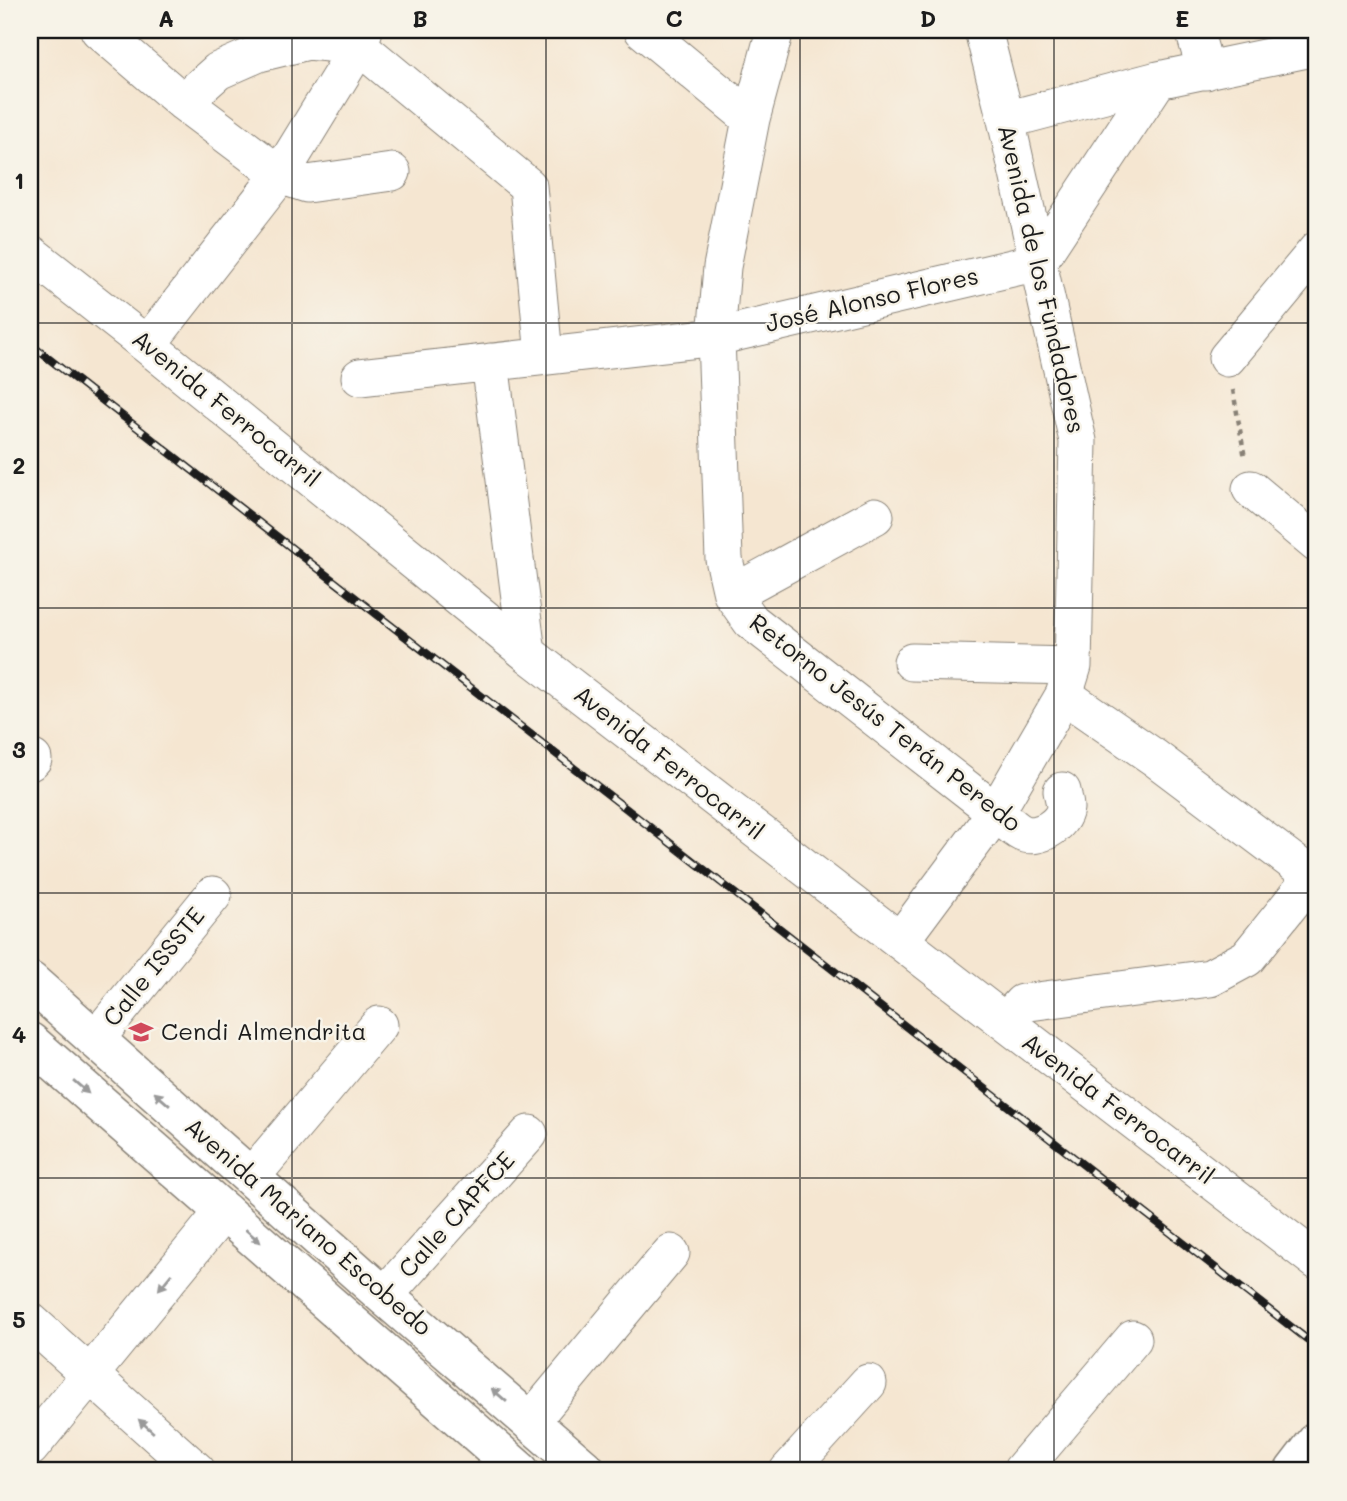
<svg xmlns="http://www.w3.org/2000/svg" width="1347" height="1501" viewBox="0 0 1347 1501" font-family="Mali,sans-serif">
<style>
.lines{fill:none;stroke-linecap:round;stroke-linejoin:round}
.minor-casing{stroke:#888176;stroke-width:39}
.major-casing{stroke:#888176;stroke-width:41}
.path{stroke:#888176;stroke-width:4.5;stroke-dasharray:5 5;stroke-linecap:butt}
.minor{stroke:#fff;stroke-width:37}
.major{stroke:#fff;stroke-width:38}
.rail-casing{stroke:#1c1c1c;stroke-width:8}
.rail{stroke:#f7f3e8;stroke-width:5;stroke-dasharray:16;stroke-linecap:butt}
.oneway{fill:#999}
.grid{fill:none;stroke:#1c1c1c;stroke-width:2;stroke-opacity:0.55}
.labels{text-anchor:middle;stroke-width:5;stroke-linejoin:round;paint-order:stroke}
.street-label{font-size:24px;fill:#1c1c1c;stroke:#f7f3e8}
.poi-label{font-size:24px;fill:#1c1c1c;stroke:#f7f3e8;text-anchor:start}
.neatline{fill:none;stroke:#1c1c1c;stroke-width:2.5}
.grid-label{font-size:23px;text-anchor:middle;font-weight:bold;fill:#1c1c1c}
</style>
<rect width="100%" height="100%" fill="#f7f3e8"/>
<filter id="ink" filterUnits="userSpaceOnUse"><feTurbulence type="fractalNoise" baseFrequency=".0143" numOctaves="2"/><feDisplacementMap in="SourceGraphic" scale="14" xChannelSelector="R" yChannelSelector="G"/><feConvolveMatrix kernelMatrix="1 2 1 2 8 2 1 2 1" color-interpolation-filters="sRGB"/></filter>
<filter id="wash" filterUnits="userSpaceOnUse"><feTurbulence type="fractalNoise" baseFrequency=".00686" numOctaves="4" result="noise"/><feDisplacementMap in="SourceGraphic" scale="28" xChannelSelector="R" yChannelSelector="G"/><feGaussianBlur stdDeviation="1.57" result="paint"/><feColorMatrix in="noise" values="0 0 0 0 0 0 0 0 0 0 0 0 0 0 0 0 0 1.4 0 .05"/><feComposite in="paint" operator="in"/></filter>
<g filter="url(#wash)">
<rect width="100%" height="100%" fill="#f5e6d1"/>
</g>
<g filter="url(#ink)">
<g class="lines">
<g class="minor-casing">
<path id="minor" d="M 99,30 L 183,102 L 280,175 L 307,184 L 392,172
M 643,30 L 751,119
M 775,30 L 751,119 L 722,267 L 716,337 L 724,559 L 732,594 L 751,621 L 996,812 C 1004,819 1013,829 1022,833 C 1038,840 1063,825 1065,808 C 1065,803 1063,796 1062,791
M 1194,30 L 1206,71
M 183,102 L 218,71 L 259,53 L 308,41 L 359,46 L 528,186 L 544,356
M 1006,120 L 1158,80 L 1317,47
M 30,253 L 147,345 L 527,653 L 1005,1022 L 1317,1261
M 147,345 L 280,175 L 359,46 L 364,30
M 1227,358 L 1317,250
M 490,362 L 527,653
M 360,377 L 716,337 L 1038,262 L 1158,80
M 1251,489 L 1317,544
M 732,594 L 875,516
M 912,662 L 1073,666
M 1064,695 L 1155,758 L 1317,880
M 30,762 L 33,759
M 900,941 L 996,812 L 1064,695 L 1073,666 L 1078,441 L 1006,120 L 983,30
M 1005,1022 L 1022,1003 L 1210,978 L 1247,958 L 1313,876
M 95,1040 L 213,895
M 251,1177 L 379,1025
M 384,1296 L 529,1134
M 30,1321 L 197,1471
M 530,1422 L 671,1253
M 30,1448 L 224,1211
M 788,1471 L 868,1383
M 1021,1471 L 1133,1339"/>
</g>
<g class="major-casing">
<path id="major" d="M 30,981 L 384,1296 L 587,1471
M 30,1042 L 520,1471
M 1294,1471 L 1317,1441"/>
</g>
<path class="path" d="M 1233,390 L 1245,458"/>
<use href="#minor" class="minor"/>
<use href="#major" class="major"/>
<g class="rail-casing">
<path id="rail" d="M 30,344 L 1317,1347"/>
</g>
<use href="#rail" class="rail"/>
</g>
<defs><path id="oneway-solid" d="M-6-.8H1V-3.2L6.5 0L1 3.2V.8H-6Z" transform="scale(1.75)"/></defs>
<g class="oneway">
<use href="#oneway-solid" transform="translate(81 1087) rotate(41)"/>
<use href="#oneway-solid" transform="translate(162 1099) rotate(-139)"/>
<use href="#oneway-solid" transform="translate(253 1236) rotate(41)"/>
<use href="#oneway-solid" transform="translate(165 1282) rotate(129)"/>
<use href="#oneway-solid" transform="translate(499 1395) rotate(-139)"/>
<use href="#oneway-solid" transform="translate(146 1426) rotate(-138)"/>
</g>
</g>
<path class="grid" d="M 292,30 L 292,1471M 546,30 L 546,1471M 800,30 L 800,1471M 1054,30 L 1054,1471M 30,323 L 1317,323M 30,608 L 1317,608M 30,893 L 1317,893M 30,1178 L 1317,1178"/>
<defs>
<g id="school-bare" transform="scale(1.89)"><path d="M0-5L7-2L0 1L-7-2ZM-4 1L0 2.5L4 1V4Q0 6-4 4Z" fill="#d1495b" stroke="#f7f3e8" stroke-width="2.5" paint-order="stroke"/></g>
</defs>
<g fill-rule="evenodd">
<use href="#school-bare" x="141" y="1032"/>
</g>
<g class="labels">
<g class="street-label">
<text transform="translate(1041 279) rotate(77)" y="8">Avenida de los Fundadores</text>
<text transform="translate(872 300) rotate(-13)" y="8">José Alonso Flores</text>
<text transform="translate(226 409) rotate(39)" y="8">Avenida Ferrocarril</text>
<text transform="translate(885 723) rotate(38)" y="8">Retorno Jesús Terán Peredo</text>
<text transform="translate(669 763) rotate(38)" y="8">Avenida Ferrocarril</text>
<text transform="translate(154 967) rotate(-51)" y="8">Calle ISSSTE</text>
<text transform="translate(1118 1109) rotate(37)" y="8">Avenida Ferrocarril</text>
<text transform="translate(457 1215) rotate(-48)" y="8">Calle CAPFCE</text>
<text transform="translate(308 1227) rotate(41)" y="8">Avenida Mariano Escobedo</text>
</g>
<g class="poi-label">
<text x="161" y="1040">Cendi Almendrita</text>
</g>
</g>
<rect width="1347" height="1501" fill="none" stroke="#f7f3e8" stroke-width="77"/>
<rect x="38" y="38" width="1270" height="1424" class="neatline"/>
<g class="grid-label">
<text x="166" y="27">A</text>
<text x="420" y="27">B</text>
<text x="674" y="27">C</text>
<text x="928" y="27">D</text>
<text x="1182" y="27">E</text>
<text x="19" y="189">1</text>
<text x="19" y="474">2</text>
<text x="19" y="758">3</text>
<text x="19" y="1043">4</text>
<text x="19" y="1328">5</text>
</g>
</svg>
